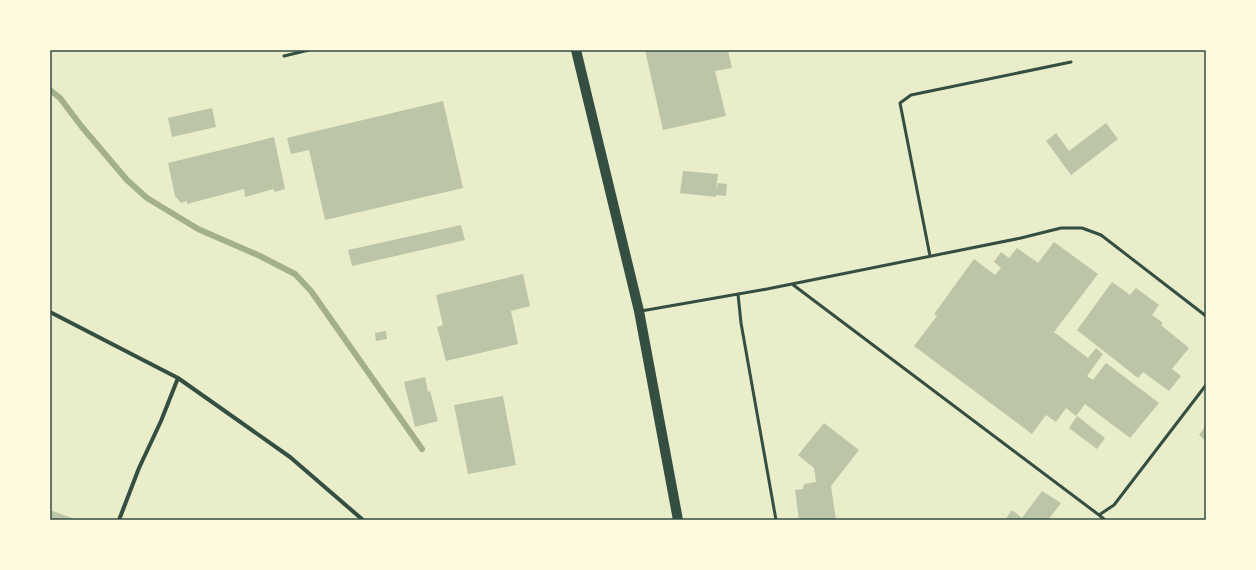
<svg xmlns="http://www.w3.org/2000/svg" width="1256" height="570" viewBox="0 0 1256 570" font-family="'Alegreya Sans',sans-serif">
<style>
.lines{fill:none;stroke-linecap:round;stroke-linejoin:round}
.stream{stroke:#a3b18a;stroke-width:6}
.building{fill:#bcc5a7}
.service{stroke:#344e41;stroke-width:3}
.minor{stroke:#344e41;stroke-width:4}
.primary{stroke:#344e41;stroke-width:10}
.neatline{fill:none;stroke:#344e41;stroke-width:1.5}
</style>
<rect width="100%" height="100%" fill="#e9edc9"/>
<g class="lines">
<path class="stream" d="M 50,90 L 60,98 L 82,127 L 127,180 L 147,198 L 198,229 L 260,256 L 295,274 L 311,291 L 422,449"/>
</g>
<path class="building" d="M 645,50 L 728,50 L 732,68 L 715,71 L 726,116 L 663,130 Z
M 443,101 L 463,188 L 325,220 L 309,150 L 291,154 L 287,138 Z
M 212,108 L 216,127 L 172,137 L 168,118 Z
M 1106,123 L 1118,139 L 1071,175 L 1046,141 L 1056,133 L 1069,151 Z
M 274,137 L 285,189 L 275,192 L 273,189 L 245,197 L 244,189 L 187,204 L 187,201 L 181,203 L 175,196 L 168,163 Z
M 683,171 L 718,174 L 716,190 L 718,183 L 727,184 L 726,196 L 716,195 L 716,197 L 680,193 Z
M 461,225 L 465,240 L 352,266 L 348,250 Z
M 1054,242 L 1098,274 L 1054,332 L 1088,358 L 1096,348 L 1103,354 L 1087,376 L 1093,380 L 1106,363 L 1159,403 L 1130,438 L 1085,404 L 1076,416 L 1066,408 L 1056,422 L 1046,415 L 1032,434 L 914,346 L 937,316 L 934,314 L 974,259 L 995,275 L 1001,268 L 994,262 L 1001,252 L 1009,258 L 1017,248 L 1038,263 Z
M 523,274 L 530,306 L 511,311 L 518,344 L 446,361 L 437,327 L 443,325 L 436,295 Z
M 1112,282 L 1130,295 L 1136,288 L 1159,305 L 1152,315 L 1163,323 L 1161,325 L 1189,348 L 1172,369 L 1181,376 L 1169,391 L 1143,372 L 1138,378 L 1077,330 Z
M 386,331 L 387,339 L 376,341 L 375,333 Z
M 425,377 L 428,392 L 430,391 L 438,421 L 415,427 L 404,382 Z
M 503,396 L 516,465 L 468,474 L 454,405 Z
M 1077,416 L 1105,438 L 1097,449 L 1069,428 Z
M 824,423 L 859,450 L 831,486 L 836,520 L 799,520 L 795,490 L 803,489 L 804,484 L 816,482 L 814,468 L 798,455 Z
M 1206,425 L 1206,441 L 1199,435 Z
M 1042,491 L 1061,503 L 1048,520 L 1005,520 L 1012,510 L 1022,518 Z
M 50,510 L 77,520 L 50,520 Z"/>
<g class="lines">
<path class="service" d="M 284,56 L 309,50
M 930,256 L 900,103 L 911,95 L 1071,62
M 792,284 L 1099,515 L 1114,505 L 1206,385
M 738,294 L 741,323 L 776,520
M 641,311 L 767,289 L 1021,238 L 1061,228 L 1082,228 L 1101,235 L 1206,316
M 1099,515 L 1105,520"/>
<path class="minor" d="M 50,312 L 178,378 L 290,457 L 363,520
M 119,520 L 139,468 L 161,421 L 178,378"/>
<path class="primary" d="M 576,50 L 639,311 L 678,520"/>
</g>
<rect width="1256" height="570" fill="none" stroke="#fefae0" stroke-width="102"/>
<rect x="51" y="51" width="1154" height="468" class="neatline"/>
</svg>
